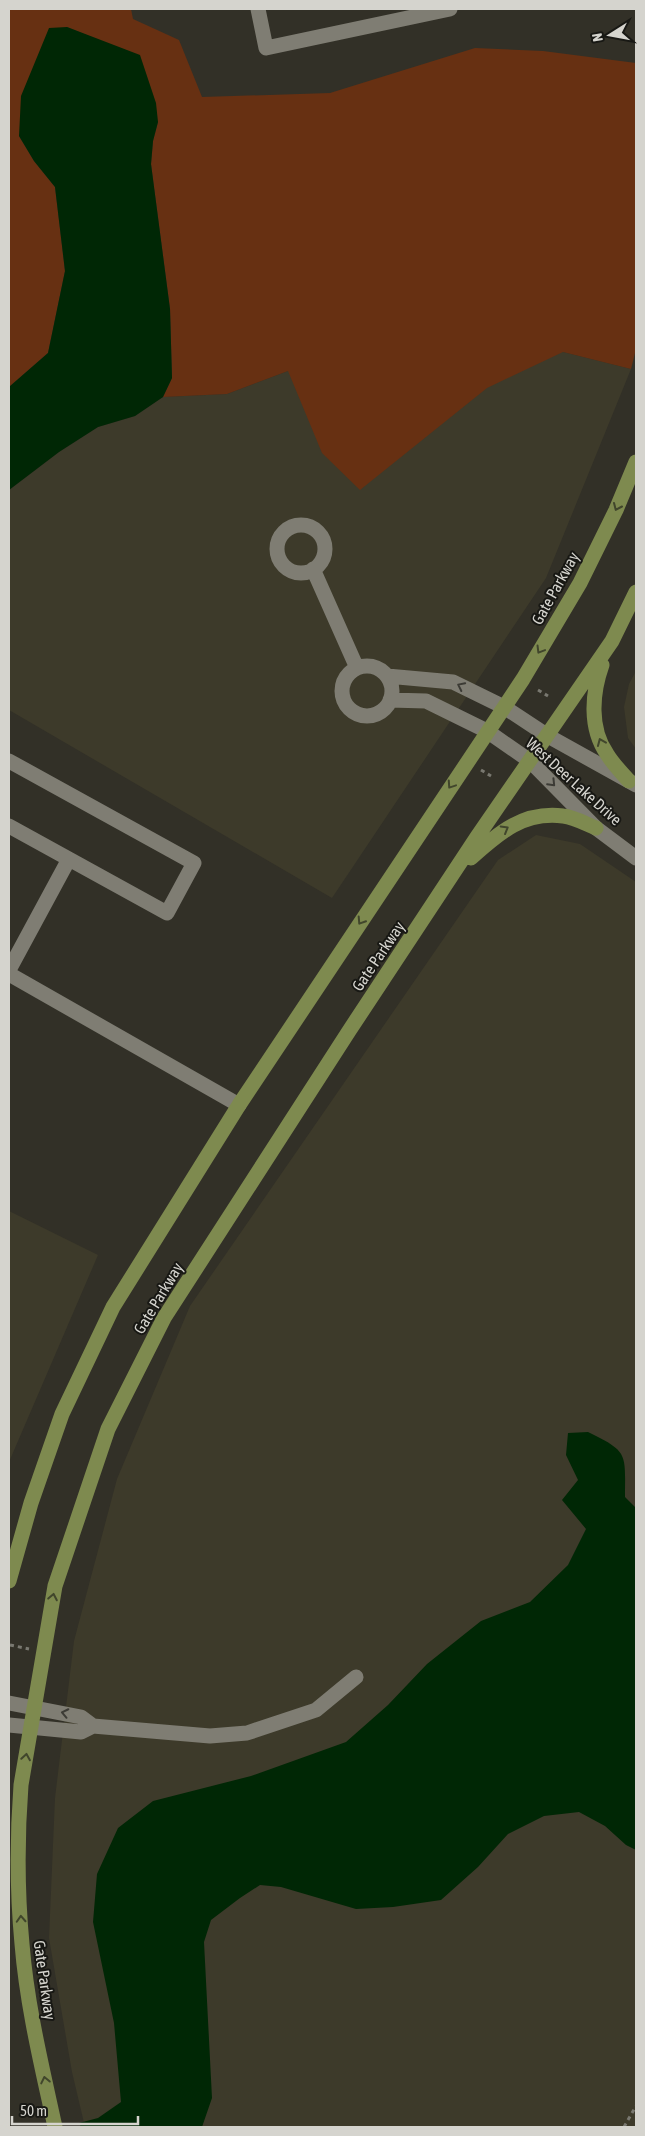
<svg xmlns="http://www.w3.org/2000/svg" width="645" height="2136" viewBox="0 0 645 2136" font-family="'Asap Condensed',sans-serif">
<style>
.built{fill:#3d3a2a}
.green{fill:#673012}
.water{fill:#002705}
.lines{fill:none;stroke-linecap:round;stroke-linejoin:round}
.path{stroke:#797870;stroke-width:3;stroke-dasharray:4 4;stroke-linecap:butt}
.minor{stroke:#7f7d73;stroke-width:15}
.major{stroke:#7e8a4f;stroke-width:15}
.oneway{stroke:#41462c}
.oneway2{stroke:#3c3b35}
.labels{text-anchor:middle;stroke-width:4;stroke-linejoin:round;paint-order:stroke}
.street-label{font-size:16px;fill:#d5d4ce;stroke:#181814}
</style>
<rect width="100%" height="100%" fill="#323027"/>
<path class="built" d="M 563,352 L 631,369 L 546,578 L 332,898 L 9,710 L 9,490 L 59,452 L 98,427 L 135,416 L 163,397 L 227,394 L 288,371 Z
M 636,671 L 636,749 L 628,738 L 624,707 L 629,684 Z
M 536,835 L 580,844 L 636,882 L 636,2127 L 85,2127 L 72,2072 L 49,1938 L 55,1798 L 74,1641 L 117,1479 L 190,1306 L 498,860 Z
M 9,1211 L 98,1255 L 9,1462 Z"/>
<path class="green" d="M 9,9 L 131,9 L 133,19 L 179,40 L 202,97 L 330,93 L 475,48 L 543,51 L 636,63 L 636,349 L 631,369 L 563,352 L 487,388 L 360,490 L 322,453 L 288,371 L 227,394 L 163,397 L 172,378 L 170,309 L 151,164 L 153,141 L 158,122 L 101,41 L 67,27 L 19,136 L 34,161 L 55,187 L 65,271 L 48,353 L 9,387 Z"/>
<path class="water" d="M 67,27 L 140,55 L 156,103 L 158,122 L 153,141 L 151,164 L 170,309 L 172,378 L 163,397 L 135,416 L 98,427 L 59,452 L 9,490 L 9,387 L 48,353 L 65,271 L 55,187 L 34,161 L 19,136 L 21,96 L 49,28 Z
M 588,1432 C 629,1452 625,1453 625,1497 L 636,1508 L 636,1850 L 626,1845 L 605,1826 L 579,1812 L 544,1816 L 508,1834 L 478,1867 L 441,1900 L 393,1907 L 356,1909 L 281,1887 L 260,1885 L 240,1898 L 211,1920 L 204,1942 L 212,2098 L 202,2127 L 81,2127 L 79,2123 L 98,2118 L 121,2102 L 114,2023 L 93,1922 L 97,1874 L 118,1828 L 153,1801 L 251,1776 L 346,1742 L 388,1705 L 427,1664 L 481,1621 L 530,1602 L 568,1565 L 586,1529 L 562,1500 L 578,1480 L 566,1455 L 568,1433 Z"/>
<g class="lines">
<path class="path" d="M 538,690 L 548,696
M 481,770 L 491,776
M 10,1645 L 29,1649
M 624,2127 L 636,2106"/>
<path class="minor" d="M 258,9 L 266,48 L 450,9
M277 549a24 24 0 1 1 48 0a24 24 0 1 1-48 0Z
M 313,569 L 357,668
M342 691a25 25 0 1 1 50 0a25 25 0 1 1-50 0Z
M 387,676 L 453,682 L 504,707 L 548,736 L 636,785
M 390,700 L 426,701 L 487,731 L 530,761 L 596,828 L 636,858
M 9,761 L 194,863 L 167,913 L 9,826
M 9,970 L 69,859
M 9,974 L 239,1105
M 9,1703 L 81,1717 L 93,1726
M 9,1725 L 81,1732 L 93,1726 L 210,1736 L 247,1733 L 316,1710 L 356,1677"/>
<path class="major" d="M 602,665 C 592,693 589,728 607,754 C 613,764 622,773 629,781
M 471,858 C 499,833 523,811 563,816 C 574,817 586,824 596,828
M 9,1581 L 31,1503 L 62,1414 L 113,1307 L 239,1105 L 523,679 L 580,583 L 616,510 L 636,462
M 55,2127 C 42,2067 27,2006 22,1944 C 17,1891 17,1838 21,1785 L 55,1586 L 108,1429 L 164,1318 L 349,1031 L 477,837 L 612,641 L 636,592"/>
</g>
<defs><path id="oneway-chevron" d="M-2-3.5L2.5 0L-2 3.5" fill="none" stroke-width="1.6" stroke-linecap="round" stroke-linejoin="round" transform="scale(1.25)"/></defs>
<g class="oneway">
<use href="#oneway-chevron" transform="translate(617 507) rotate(114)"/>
<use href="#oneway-chevron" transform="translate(540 650) rotate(121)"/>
<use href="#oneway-chevron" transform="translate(601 742) rotate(-113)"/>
<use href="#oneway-chevron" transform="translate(451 785) rotate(124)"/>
<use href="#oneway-chevron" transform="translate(505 829) rotate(-30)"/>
<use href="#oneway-chevron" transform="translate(361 921) rotate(123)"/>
<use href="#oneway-chevron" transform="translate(53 1597) rotate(-79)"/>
<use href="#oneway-chevron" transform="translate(26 1757) rotate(-81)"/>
<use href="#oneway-chevron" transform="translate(21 1919) rotate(-93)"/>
<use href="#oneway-chevron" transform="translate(45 2080) rotate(-102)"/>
</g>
<g class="oneway2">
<use href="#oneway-chevron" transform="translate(461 686) rotate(-154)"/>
<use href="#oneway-chevron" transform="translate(552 783) rotate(46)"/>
<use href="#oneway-chevron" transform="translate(65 1713) rotate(-168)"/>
</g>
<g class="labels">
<g class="street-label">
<text transform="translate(555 588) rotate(-61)" y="6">Gate Parkway</text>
<text transform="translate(574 781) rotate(42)" y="6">West Deer Lake Drive</text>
<text transform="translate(378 956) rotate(-56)" y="6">Gate Parkway</text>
<text transform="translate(158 1298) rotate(-59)" y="6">Gate Parkway</text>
<text transform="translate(45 1980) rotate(82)" y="6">Gate Parkway</text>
</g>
</g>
<rect width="645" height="2136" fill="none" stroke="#d5d4ce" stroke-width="20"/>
<g transform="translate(610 35) rotate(259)" stroke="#181814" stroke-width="4" paint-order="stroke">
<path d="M0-4L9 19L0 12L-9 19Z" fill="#d5d4ce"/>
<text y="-8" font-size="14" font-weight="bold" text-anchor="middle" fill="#d5d4ce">N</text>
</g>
<path d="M12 2116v8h126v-8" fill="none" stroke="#d5d4ce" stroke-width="2.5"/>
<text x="20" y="2116" font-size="15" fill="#d5d4ce" stroke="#181814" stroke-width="4" paint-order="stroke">50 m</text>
</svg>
